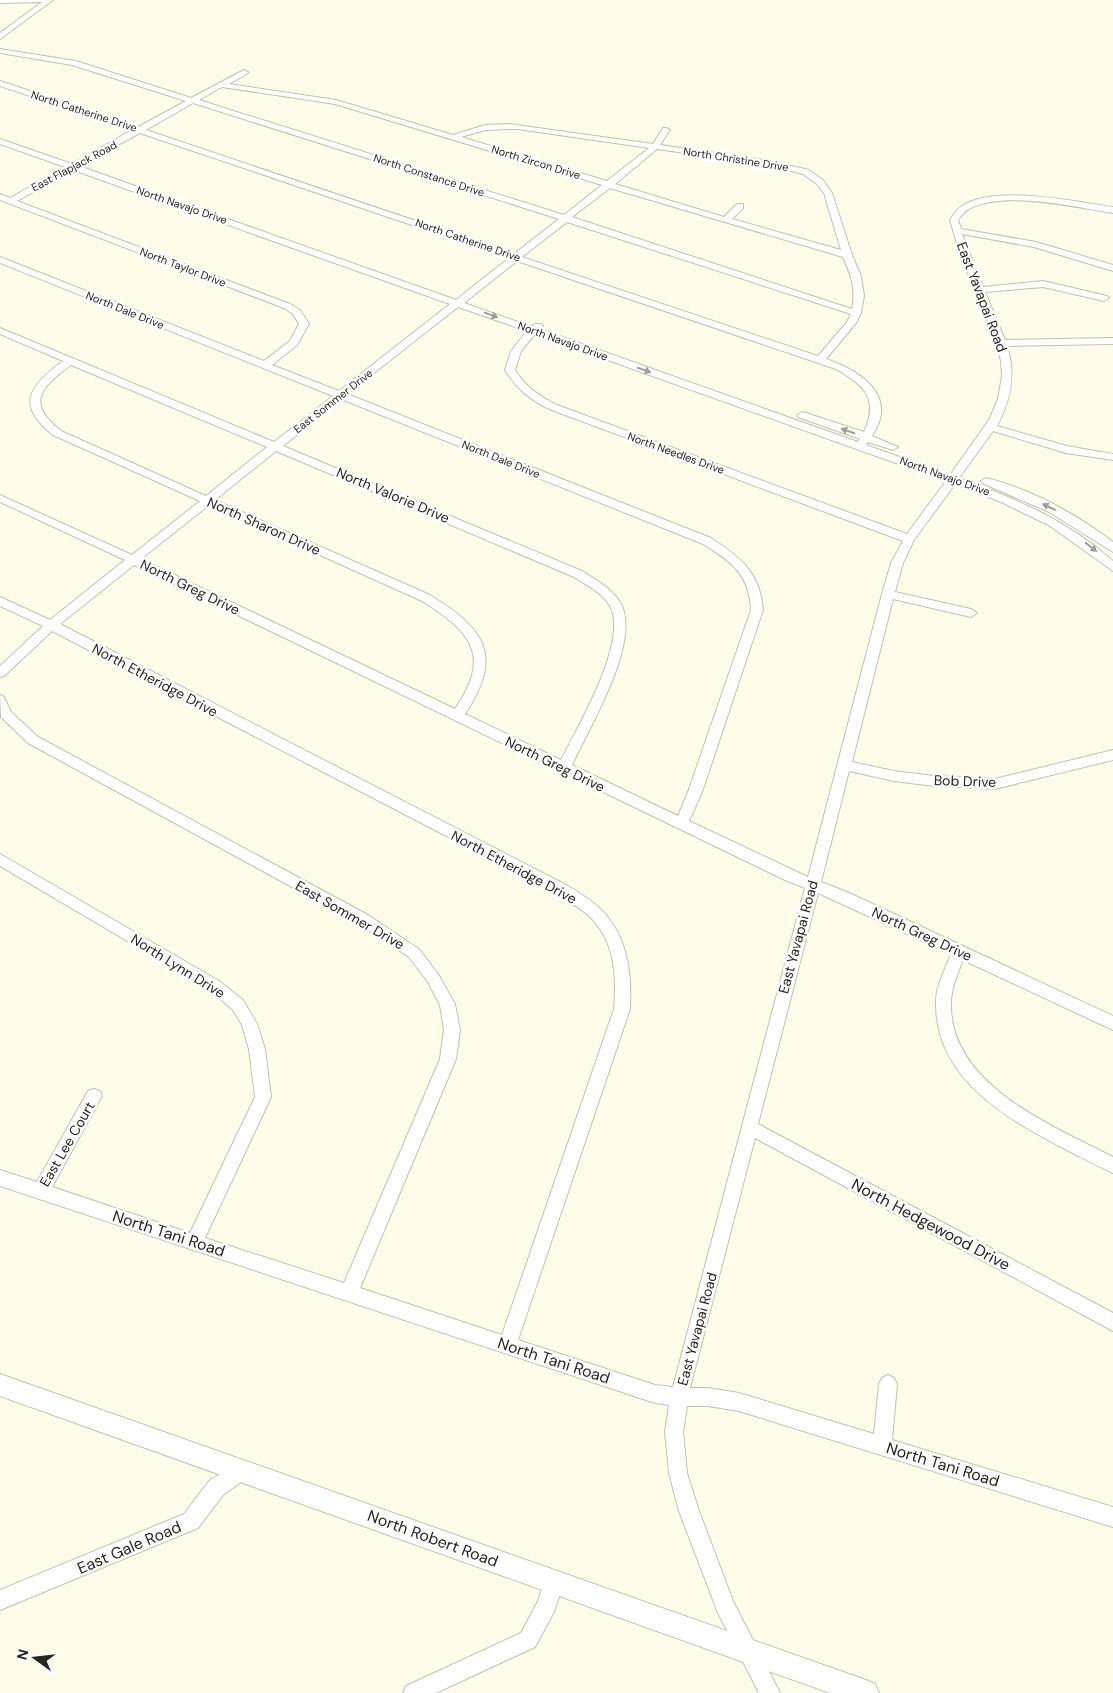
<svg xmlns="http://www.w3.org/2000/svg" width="1113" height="1693" viewBox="0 0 1113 1693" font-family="'DM Sans',sans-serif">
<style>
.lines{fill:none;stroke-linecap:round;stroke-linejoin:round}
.minor-casing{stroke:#c4c0aa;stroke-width:2}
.major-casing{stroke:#c4c0aa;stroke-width:2}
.minor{fill:#fff;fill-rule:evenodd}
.major{fill:#fff;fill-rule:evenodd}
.oneway{fill:#9e9d99}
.labels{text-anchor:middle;stroke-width:5;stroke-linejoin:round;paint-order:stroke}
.far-street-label{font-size:11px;fill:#27251d;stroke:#fff}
.street-label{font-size:14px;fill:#27251d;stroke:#fff}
.near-street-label{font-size:16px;fill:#27251d;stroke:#fff}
</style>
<rect width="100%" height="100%" fill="#fffce9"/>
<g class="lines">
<g class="minor-casing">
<path id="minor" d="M 0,0 L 53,0 L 0,39 L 0,33 L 42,2 L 0,3 Z
M 0,49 L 76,61 L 191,98 L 244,70 L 248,72 L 247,74 L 229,84 L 336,100 L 453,135 L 485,125 L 509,124 L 653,144 L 663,128 L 666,128 L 670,130 L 660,145 L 770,161 L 809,170 L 823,180 L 832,193 L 852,255 L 861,276 L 864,296 L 861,313 L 856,323 L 826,359 C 861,371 899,396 872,436 L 898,447 L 893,450 L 868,442 L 866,445 L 950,475 L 989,420 L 998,399 L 1002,376 L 1001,361 L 996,342 L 961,257 L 950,220 C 953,215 957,209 962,206 C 997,184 1074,202 1113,207 L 1113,213 C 1075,207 1003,190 969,209 C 964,211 962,216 958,220 L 961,229 L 1036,242 L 1113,265 L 1113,271 L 1034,247 L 962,234 L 983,287 L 1043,281 L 1107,296 L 1109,298 L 1104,301 L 1043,287 L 985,292 L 1005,340 L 1113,338 L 1113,344 L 1007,346 C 1016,374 1011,400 997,426 L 1067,446 L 1113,454 L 1113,460 L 1066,453 L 993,431 L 959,478 C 1015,498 1068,521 1113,561 L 1113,571 L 1050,526 L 1001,502 L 955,484 L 914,540 L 903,563 L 895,592 L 971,609 L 977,613 L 971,617 L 893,599 L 852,762 L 894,771 L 934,776 L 995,779 L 1113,750 L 1113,760 L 995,789 L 934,786 L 894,781 L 849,771 L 821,882 L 847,892 L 1113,1016 L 1113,1030 L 963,960 C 958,973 951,988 951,1003 C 949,1085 1053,1126 1113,1157 L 1113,1173 C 1097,1166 1081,1157 1065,1149 C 1007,1119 936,1079 936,1004 C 935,987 945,970 951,954 L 818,893 L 758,1124 L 1113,1313 L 1113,1331 L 755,1138 L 690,1388 L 708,1388 L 739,1393 L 874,1434 L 879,1384 L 882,1378 L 888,1375 L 894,1378 L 897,1384 L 892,1440 L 1113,1507 L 1113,1527 L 739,1411 L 708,1406 L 687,1406 L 683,1432 L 687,1473 L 699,1511 L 733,1601 L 780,1693 L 759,1693 L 718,1613 L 679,1511 L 669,1473 L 665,1432 L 669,1405 L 655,1403 L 0,1186 L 0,1170 L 37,1182 L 88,1091 L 94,1089 L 100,1091 L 102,1096 L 52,1187 L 190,1233 L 255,1097 L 249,1049 L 242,1025 L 233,1010 L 209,989 L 0,866 L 0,854 L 219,981 L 243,1000 L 257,1024 L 265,1049 L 271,1097 L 205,1238 L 344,1283 L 440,1059 L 444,1030 L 440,1005 L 428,982 L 409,957 L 358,923 L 28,743 L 1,717 L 0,695 L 4,697 L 11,712 L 38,737 L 368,915 L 419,949 L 438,974 L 455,1004 L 460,1030 L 456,1059 L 360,1288 L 502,1335 L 614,1009 C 617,974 615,939 587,914 C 578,907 568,901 558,894 L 52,631 L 4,676 L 0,677 L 0,666 L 43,626 L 0,606 L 0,597 L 50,620 L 125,560 L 0,502 L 0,495 L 132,555 L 200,501 L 53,435 C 15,405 29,386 63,361 L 0,334 L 0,328 L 274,442 L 333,396 L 0,263 L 0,257 L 264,361 L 290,341 L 299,324 L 293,314 L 284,308 L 0,200 L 0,194 L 10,198 L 65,167 L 0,144 L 0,139 L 72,164 L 132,130 L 0,86 L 0,81 L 138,127 L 186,101 L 72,65 L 0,53 ZM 222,87 L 335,104 L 602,185 L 564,215 L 199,100 ZM 193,103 L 559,219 L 514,254 L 146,130 ZM 509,129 L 518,129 L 649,148 L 607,181 L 461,137 L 485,130 ZM 140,133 L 509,258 L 456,300 L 79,166 ZM 657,149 L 770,165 L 803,174 L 817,184 L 824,193 L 841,250 L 732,219 L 743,208 L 743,204 L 737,204 L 724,217 L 615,184 ZM 73,170 L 450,304 L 339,391 L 272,365 L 297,345 L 309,324 L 300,310 L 290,304 L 17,201 ZM 610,188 L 843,257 C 851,275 856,289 852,309 L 572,217 ZM 567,222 L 851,314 L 847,322 L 818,356 L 522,257 ZM 517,261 L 836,369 C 865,386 879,398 864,432 L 806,413 L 802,412 L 797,415 L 798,417 L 860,439 L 858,442 L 540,329 L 543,326 L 541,324 L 535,324 L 532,327 L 464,303 ZM 458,307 L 527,331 L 511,351 L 505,370 C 517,389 529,399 549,409 L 903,541 L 891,563 L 882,594 L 808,877 L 689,821 L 702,792 L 763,610 C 760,572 741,558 711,538 L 347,394 ZM 535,334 L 946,481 L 907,534 L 557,405 C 539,396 526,387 515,370 L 521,351 ZM 71,365 L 267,447 L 206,496 L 61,431 C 25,403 41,387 71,365 ZM 341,399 L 703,544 C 732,562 749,574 751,610 L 688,792 L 678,816 L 572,765 C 589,728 643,640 620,602 C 611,588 596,580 582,571 L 283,446 ZM 276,451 L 574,577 C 586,585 602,592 610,606 C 629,641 578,726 561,760 L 465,714 C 504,655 485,629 430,595 L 215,500 ZM 209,505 L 422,601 C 471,632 492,655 455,709 L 141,559 ZM 134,565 L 785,880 L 805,888 L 673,1387 L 655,1385 L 518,1340 L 630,1009 C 632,971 627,932 597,906 C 588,898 578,892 568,886 L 60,624 Z
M 986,478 C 1031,489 1076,514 1113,542 L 1113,552 L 1049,512 L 982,483 L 981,481 Z
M 241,1461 L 248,1463 L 250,1470 L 248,1477 L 223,1495 L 198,1528 L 0,1610 L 0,1590 L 184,1514 L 209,1481 Z
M 554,1571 L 561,1574 L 564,1581 L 554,1612 L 535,1647 L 436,1693 L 403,1693 L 406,1686 L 521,1633 L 538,1601 L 547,1574 Z"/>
</g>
<g class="major-casing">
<path id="major" d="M 0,1374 L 866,1680 L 875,1684 L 879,1693 L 830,1693 L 0,1396 Z"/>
</g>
<use href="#minor" class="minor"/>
<use href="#major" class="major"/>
</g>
<defs><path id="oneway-solid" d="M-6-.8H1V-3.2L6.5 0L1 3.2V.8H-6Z" transform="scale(1.25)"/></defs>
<g class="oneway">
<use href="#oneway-solid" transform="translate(491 315) rotate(20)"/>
<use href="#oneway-solid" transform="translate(644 370) rotate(19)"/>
<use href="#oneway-solid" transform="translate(848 431) rotate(-161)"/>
<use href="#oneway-solid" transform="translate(1049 507) rotate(-155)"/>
<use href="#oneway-solid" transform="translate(1091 547) rotate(38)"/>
</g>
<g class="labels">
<g class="far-street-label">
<text transform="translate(84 111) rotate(18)" y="4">North Catherine Drive</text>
<text transform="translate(736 159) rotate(9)" y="4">North Christine Drive</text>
<text transform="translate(536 162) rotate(17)" y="4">North Zircon Drive</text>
<text transform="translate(74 166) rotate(-28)" y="4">East Flapjack Road</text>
<text transform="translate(429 175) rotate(18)" y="4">North Constance Drive</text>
<text transform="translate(182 205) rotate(19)" y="4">North Navajo Drive</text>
<text transform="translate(468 240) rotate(19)" y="4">North Catherine Drive</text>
<text transform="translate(183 267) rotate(21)" y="4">North Taylor Drive</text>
<text transform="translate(125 310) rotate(22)" y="4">North Dale Drive</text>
<text transform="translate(563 341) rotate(20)" y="4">North Navajo Drive</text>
<text transform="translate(333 401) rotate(-38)" y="4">East Sommer Drive</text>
<text transform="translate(676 453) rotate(20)" y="4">North Needles Drive</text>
<text transform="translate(501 459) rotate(22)" y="4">North Dale Drive</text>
<text transform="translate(945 476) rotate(20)" y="4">North Navajo Drive</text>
</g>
<g class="street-label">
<text transform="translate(982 297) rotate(69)" y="5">East Yavapai Road</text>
<text transform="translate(393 495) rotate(23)" y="5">North Valorie Drive</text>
<text transform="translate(264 526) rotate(24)" y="5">North Sharon Drive</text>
<text transform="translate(190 587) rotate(26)" y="5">North Greg Drive</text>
<text transform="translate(155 680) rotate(28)" y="5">North Etheridge Drive</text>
<text transform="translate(555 764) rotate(26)" y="5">North Greg Drive</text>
<text transform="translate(965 781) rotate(2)" y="5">Bob Drive</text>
<text transform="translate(514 867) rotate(28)" y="5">North Etheridge Drive</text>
<text transform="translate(350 915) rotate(30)" y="5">East Sommer Drive</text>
<text transform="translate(922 934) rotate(25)" y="5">North Greg Drive</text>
<text transform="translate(798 937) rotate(-75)" y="5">East Yavapai Road</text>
<text transform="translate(178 966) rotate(32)" y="5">North Lynn Drive</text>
<text transform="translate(67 1144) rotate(-60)" y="5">East Lee Court</text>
<text transform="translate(697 1329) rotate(-75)" y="5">East Yavapai Road</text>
</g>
<g class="near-street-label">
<text transform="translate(931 1224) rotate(28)" y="6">North Hedgewood Drive</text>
<text transform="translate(169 1233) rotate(18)" y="6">North Tani Road</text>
<text transform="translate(554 1360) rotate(18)" y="6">North Tani Road</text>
<text transform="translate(943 1464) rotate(17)" y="6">North Tani Road</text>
<text transform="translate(433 1538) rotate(20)" y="6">North Robert Road</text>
<text transform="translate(129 1547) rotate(-23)" y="6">East Gale Road</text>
</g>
</g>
<g transform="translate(35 1658) rotate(285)" stroke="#ffffff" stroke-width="4" paint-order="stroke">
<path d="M0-4L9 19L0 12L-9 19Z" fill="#27251d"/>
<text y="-8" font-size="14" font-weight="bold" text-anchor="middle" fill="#27251d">N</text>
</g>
</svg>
